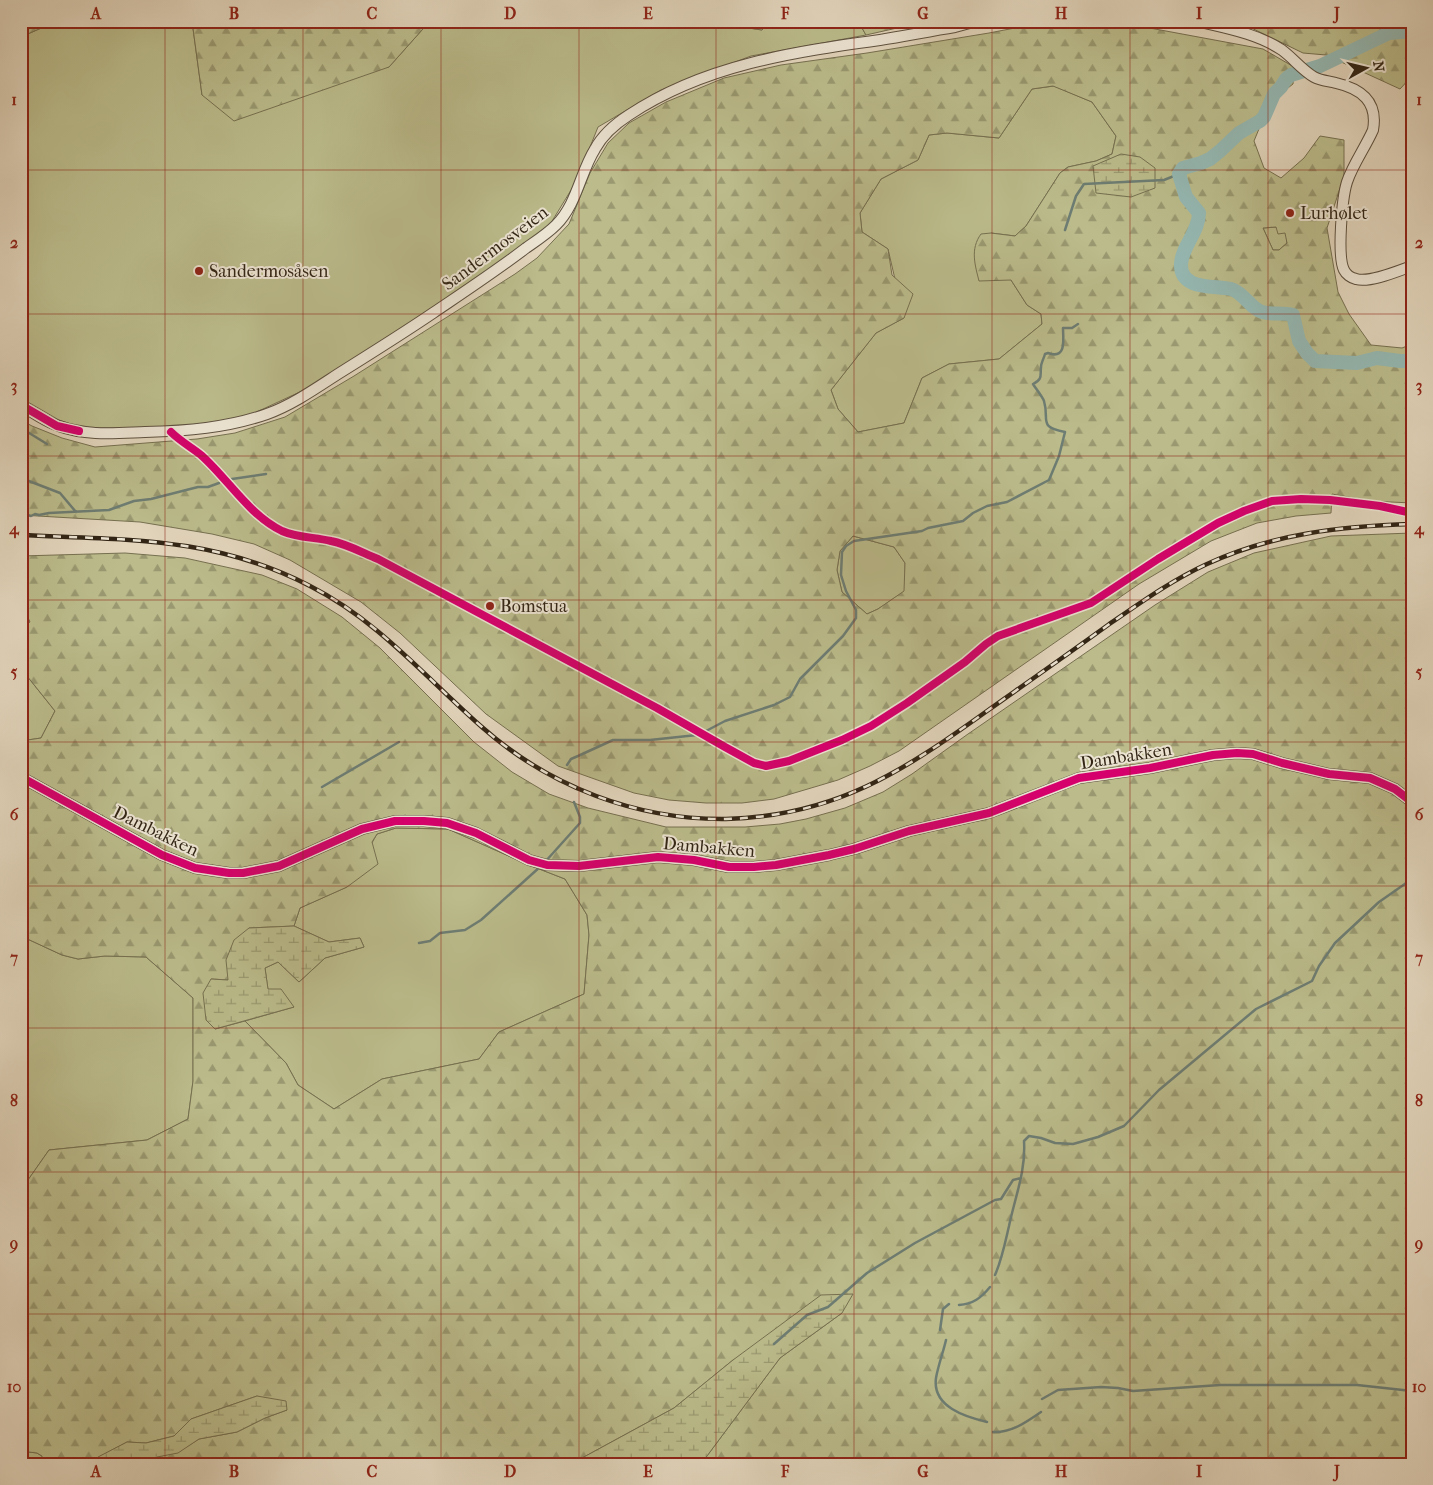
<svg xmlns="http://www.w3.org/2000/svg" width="1433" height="1485" viewBox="0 0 1433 1485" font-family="'IM FELL French Canon',serif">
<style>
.grass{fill:#bbbb8b;stroke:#767050}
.forest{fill:url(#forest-firs);stroke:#767050;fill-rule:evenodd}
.wetland{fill:url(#wetland-marsh);stroke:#767050}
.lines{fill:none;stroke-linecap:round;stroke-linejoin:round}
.stream{stroke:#6d7d73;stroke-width:2.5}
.river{stroke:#95b8b2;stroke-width:14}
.minor-casing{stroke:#5e513f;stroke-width:12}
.minor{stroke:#ece4d3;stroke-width:10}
.rail-casing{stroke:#322515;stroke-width:4.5}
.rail{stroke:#ece4d3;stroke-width:2.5;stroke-dasharray:8;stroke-linecap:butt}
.cycleway-casing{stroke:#ece4d3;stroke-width:11}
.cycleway{stroke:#d6006c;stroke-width:8}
.grid{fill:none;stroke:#8f2418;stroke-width:1;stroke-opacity:0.55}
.poi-dot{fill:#8f2418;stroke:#ece4d3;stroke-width:2}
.labels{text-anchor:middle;stroke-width:4;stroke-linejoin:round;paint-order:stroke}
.poi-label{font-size:18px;fill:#322515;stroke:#ece4d3;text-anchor:start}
.street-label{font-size:18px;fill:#322515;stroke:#ece4d3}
.neatline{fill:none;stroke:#8f2418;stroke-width:2}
.grid-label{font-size:16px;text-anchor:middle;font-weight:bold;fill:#8f2418}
</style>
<defs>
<pattern id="forest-firs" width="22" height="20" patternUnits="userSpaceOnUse" patternTransform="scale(1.25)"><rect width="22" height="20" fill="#bbbb8b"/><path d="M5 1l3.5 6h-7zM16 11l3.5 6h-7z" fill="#999870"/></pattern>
<pattern id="wetland-marsh" width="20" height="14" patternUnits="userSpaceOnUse" patternTransform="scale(1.25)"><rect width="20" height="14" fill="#bbbb8b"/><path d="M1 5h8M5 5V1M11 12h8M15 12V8" fill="none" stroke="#999870"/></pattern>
</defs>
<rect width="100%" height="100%" fill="#e2d5bc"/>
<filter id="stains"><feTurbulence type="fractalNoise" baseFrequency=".004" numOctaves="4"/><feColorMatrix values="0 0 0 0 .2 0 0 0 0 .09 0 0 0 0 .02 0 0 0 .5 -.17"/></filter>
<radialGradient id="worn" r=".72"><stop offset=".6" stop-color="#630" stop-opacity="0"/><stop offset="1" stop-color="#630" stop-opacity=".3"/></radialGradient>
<path class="grass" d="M 57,21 L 192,21 L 202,95 L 389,67 L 430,21 L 689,21 L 729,25 L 762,30 L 771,21 L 858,21 L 866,35 L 751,56 L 661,90 L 598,127 L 576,182 L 546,231 L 394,339 L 304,390 L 248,416 L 178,428 L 82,428 L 59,420 L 21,398 L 21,37 Z
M 1054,86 L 1092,102 L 1116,136 L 1112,154 L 1096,161 L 1068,167 L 1060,173 L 1026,226 L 1015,236 L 991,233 L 1011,280 L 1027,305 L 1041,314 L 1042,324 L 999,359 L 949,364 L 922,378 L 904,423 L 858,432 L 838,409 L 831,390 L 876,333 L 904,318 L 888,249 L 862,232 L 860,213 L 881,179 L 918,160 L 929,135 L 947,133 L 999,138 L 1032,89 Z
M 1277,227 L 1286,232 L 1287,243 L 1279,250 L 1273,250 L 1263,228 Z
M 853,536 L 894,547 L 905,563 L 905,591 L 878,609 L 867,614 L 842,592 L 837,570 L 840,551 Z
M 21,603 L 30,622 L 21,627 Z
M 21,673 L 27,676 L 55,711 L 41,738 L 21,741 Z
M 396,828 L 448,829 L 529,865 L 565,879 L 587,915 L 589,935 L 584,994 L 499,1032 L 479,1059 L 382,1079 L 334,1109 L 298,1085 L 286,1063 L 245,1021 L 294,1007 L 268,990 L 265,968 L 278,962 L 299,982 L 325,958 L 364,947 L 360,938 L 329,942 L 294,926 L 300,908 L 347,887 L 377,834 Z
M 21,936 L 62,955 L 78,959 L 105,956 L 146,957 L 193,998 L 193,1081 L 188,1119 L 147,1140 L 49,1150 L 21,1190 Z
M 21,1451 L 37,1453 L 43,1457 L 42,1462 L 36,1464 L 21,1463 Z"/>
<path class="forest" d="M 21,21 L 57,21 L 21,37 Z
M 192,21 L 430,21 L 389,67 L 234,121 L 202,95 Z
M 689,21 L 771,21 L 762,30 L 729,25 Z
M 858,21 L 928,21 L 866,35 Z
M 1051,21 L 1112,21 L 1263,49 L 1294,67 L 1293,84 L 1270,102 L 1254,141 L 1264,168 L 1281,178 L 1304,158 L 1320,136 L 1344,140 L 1344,176 L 1327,228 L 1338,292 L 1349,314 L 1371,345 L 1402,348 L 1412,344 L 1412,503 L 1370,501 L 1332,494 L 1331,513 L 1296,516 L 1257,523 L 1211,541 L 1139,584 L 899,751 L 870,766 L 838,780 L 774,799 L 742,803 L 706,803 L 669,800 L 634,793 L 558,766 L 486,714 L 400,633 L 361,602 L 290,560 L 254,544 L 212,534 L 140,522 L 21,515 L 21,420 L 32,426 L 62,438 L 95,447 L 197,439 L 235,433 L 285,417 L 354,376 L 515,274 L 537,258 L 569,224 L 590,173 L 608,143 L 629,123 L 666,102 L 724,78 L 781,65 L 867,53 L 989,33 ZM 1053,86 L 1092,102 L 1116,136 L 1112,154 L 1096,161 L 1068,167 L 1060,173 L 1026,226 L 1015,236 L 991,233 L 981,234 C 970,249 975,265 979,281 L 1011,280 L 1027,305 L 1041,314 L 1042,324 L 999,359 L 949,364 L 922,378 L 904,423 L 858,432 L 838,409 L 831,390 L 876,333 L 904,318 L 913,294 L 892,275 L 888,249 L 862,232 L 860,213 L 881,179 L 918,160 L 929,135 L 947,133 L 999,138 L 1032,89 ZM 1276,227 L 1278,234 L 1285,233 L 1287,243 L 1279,250 L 1273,250 L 1263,228 ZM 853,536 L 894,547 L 905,563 L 904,591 L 878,609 L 867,614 L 842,592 L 837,570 L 840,551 Z
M 1237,21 L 1412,21 L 1412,76 L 1400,89 L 1326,55 L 1303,53 Z
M 1412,533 L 1412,1462 L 1407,1460 L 1385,1464 L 701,1464 L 780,1358 L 842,1313 L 733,1360 L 674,1408 L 571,1464 L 151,1464 L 157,1457 L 178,1452 L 199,1439 L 237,1432 L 265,1418 L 287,1410 L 257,1396 L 191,1419 L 174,1436 L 146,1443 L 127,1442 L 99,1457 L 94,1464 L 36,1464 L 42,1462 L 42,1456 L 37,1453 L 21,1451 L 21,1190 L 49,1150 L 147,1140 L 188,1119 L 193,1081 L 193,998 L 146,957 L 105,956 L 78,959 L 62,955 L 21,936 L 21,741 L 41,738 L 55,711 L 27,676 L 21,673 L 21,627 L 30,622 L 21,602 L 21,556 L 125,553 L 185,558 L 262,575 L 297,589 L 342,617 L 380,648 L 474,742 L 512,772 L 549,794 L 588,808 L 666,827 L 745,827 L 780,824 L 806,819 L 845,808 L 883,792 L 912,774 L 968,734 L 1155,605 L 1208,572 L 1254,553 L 1331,536 ZM 396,828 L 448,829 L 529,865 L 565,879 L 587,915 L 589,935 L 584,994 L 499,1032 L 479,1059 L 382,1079 L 334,1109 L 298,1085 L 286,1063 L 245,1021 L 215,1029 L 211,979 L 229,980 L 249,928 L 294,926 L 300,908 L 347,887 L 378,864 L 372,842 L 377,834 Z"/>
<path class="wetland" d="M 1121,154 L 1140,157 L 1155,168 L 1155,188 L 1131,197 L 1096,193 L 1093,166 Z
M 294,926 L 329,942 L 360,938 L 364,947 L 325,958 L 299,982 L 278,962 L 265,968 L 268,989 L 281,989 L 294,1007 L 215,1029 L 206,1020 L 203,993 L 211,979 L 228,980 L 226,960 L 234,940 L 249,928 Z
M 853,1294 L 842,1313 L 780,1358 L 701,1464 L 571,1464 L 674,1408 L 733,1360 L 821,1295 Z
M 257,1396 L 286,1401 L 287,1410 L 265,1418 L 237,1432 L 199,1439 L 178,1453 L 157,1457 L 151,1464 L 94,1464 L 98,1457 L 127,1442 L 146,1443 L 174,1436 L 191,1419 Z"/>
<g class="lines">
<path class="stream" d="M 1065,230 L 1076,196 L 1084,184 L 1164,180 L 1179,174
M 21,428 L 47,444
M 21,478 L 60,493 L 76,512
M 232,479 L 266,474
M 21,513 L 31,516 L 35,514 L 39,515 L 49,513 L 109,510 L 134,501 L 151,499 L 198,487 L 208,487 L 219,483
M 21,624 L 24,632 L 21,636
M 706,731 L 725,721 L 774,705 L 790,697 L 800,679 L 843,636 L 856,618 L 856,610 L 846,591 L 841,575 L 842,552 L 846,546 L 854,541 L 922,531 L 928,528 L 963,521 L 973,513 L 987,506 L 1007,502 L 1049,480 L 1059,456 L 1065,432 C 1037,426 1050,421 1044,401 C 1042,396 1036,389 1033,384 C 1043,379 1040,376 1041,367 C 1041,363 1044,358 1045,354 L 1048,353 C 1067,360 1063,339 1063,328 L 1072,328 L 1078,324
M 567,765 L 571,759 L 578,756 L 613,740 L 650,740 L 697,735
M 322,787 L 399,742
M 545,862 L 580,823 L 580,817 L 574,802
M 419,943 L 430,941 L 440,933 L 465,930 L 481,920 L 541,866
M 995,1275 C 1002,1259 1005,1243 1009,1226 C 1015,1197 1026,1171 1024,1141 L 1029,1136 L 1041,1138 L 1055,1143 L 1073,1144 L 1098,1137 L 1124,1126 L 1159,1090 L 1256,1009 L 1312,981 L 1319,966 L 1335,943 L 1379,902 L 1412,879
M 959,1305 C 973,1304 981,1298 990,1287
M 940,1330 L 943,1309 L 949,1304
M 946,1340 C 943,1353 938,1366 936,1378 C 932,1407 966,1417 987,1422
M 774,1344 L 807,1315 L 828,1307 L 867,1273 L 915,1243 L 995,1200 L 1001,1199 L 1013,1180 L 1021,1178
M 1042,1399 L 1058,1390 L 1101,1387 L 1118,1388 L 1133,1391 L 1220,1385 L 1357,1385 L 1412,1391
M 993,1432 C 1012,1433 1026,1422 1041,1412
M 591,1464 L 592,1463"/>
<path class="river" d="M 1412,31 L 1389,33 L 1320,66 L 1291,75 L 1286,79 L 1281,87 L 1274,94 L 1264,117 L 1260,121 L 1239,133 L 1220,151 L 1210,159 L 1201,163 L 1183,168 L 1179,174 L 1186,197 L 1199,213 C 1199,232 1182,246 1181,264 C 1180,291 1215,285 1231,289 C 1243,292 1251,309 1262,312 C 1272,315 1283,312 1293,315 L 1299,341 L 1307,353 L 1315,361 L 1357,363 L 1377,358 L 1400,361 L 1412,361"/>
<g class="minor-casing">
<path id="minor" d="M 1196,21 C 1225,28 1256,33 1282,50 C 1293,58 1302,70 1314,77 C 1321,81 1329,81 1336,83 C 1362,89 1378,102 1373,130 C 1365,148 1353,164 1347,182 C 1342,198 1337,256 1344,270 C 1346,274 1351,278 1356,279 C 1370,283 1398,271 1412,266
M 21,405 C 33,413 46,422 59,426 C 86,436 116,433 145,432 C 186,431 227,428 267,414 C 292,405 315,389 338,374 C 370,354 402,334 433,313 C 464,292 496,271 526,248 C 536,241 547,234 556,225 C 577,204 580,173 595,149 C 603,134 615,124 629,115 C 704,65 793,52 880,40 C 905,36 930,31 955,27 L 977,21
M 21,777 L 162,855 L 195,868 L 229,873 L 243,873 L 279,866 L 362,829 L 395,821 L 424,821 L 447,823 L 476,833 L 529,860 L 547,865 L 579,866 L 658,857 L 694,860 L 729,867 L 754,867 L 776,865 L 829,855 L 854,849 L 909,831 L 989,813 L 1079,778 L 1150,768 L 1213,755 L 1237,753 L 1253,754 L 1282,763 L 1329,774 L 1370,778 L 1395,789 L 1412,802"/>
</g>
<use href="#minor" class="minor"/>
<g class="rail-casing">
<path id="rail" d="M 21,535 C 126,540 213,536 310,586 C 379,621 426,678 483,728 C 550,787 637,820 726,819 C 835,816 902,772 987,711 C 1028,682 1068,654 1108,625 C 1140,603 1172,580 1207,564 C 1272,534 1341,526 1412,524"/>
</g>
<use href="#rail" class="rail"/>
<g class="cycleway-casing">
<path id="cycleway" d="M 21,405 L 57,426 L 79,431
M 171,432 C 180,441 191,447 201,455 C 228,479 249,515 282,531 C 298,538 315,537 331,541 C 347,544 363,553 378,559 L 657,708 L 725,747 L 754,763 L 766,766 L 789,761 L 842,740 L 871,726 L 907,703 L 965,662 L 986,644 L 998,636 L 1091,603 L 1158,559 L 1218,523 L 1244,511 L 1272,501 L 1301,499 L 1330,500 L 1380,506 L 1412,513
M 21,777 L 162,855 L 195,868 L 229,873 L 243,873 L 279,866 L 362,829 L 395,821 L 424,821 L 447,823 L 476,833 L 529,860 L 547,865 L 579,866 L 658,857 L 694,860 L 729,867 L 754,867 L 776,865 L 829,855 L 854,849 L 909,831 L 989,813 L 1079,778 L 1150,768 L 1213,755 L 1237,753 L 1253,754 L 1282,763 L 1329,774 L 1370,778 L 1395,789 L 1412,802"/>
</g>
<use href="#cycleway" class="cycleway"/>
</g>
<path class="grid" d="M 165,21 L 165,1464M 303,21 L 303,1464M 441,21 L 441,1464M 579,21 L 579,1464M 716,21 L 716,1464M 854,21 L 854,1464M 992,21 L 992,1464M 1130,21 L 1130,1464M 1268,21 L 1268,1464M 21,170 L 1412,170M 21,314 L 1412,314M 21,456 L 1412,456M 21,600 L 1412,600M 21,742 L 1412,742M 21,886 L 1412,886M 21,1028 L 1412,1028M 21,1172 L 1412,1172M 21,1314 L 1412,1314"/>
<g class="poi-dot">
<circle cx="1290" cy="213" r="5"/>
<circle cx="199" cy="271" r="5"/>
<circle cx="490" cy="606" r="5"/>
</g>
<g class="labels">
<g class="poi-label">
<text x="1300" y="219">Lurhølet</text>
<text x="209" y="277">Sandermosåsen</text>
<text x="500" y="612">Bomstua</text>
</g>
<g class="street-label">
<text transform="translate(495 248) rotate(-37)" y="6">Sandermosveien</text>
<text transform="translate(1126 756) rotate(-9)" y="6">Dambakken</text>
<text transform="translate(156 831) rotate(26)" y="6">Dambakken</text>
<text transform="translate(709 847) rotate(5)" y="6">Dambakken</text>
</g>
</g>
<rect width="1433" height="1485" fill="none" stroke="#e2d5bc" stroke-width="55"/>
<g transform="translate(1366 68) rotate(82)" stroke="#ece4d3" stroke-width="4" paint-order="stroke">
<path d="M0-4L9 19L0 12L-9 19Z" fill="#322515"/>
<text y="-8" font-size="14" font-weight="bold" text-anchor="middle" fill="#322515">N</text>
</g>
<rect x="28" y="28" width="1378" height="1430" class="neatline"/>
<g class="grid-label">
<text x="96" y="19">A</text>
<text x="234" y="19">B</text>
<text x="372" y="19">C</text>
<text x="510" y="19">D</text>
<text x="648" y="19">E</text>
<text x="785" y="19">F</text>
<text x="923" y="19">G</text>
<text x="1061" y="19">H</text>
<text x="1199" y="19">I</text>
<text x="1337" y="19">J</text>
<text x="14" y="105">1</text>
<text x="1419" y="105">1</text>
<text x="14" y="248">2</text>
<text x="1419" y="248">2</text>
<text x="14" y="391">3</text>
<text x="1419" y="391">3</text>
<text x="14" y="534">4</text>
<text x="1419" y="534">4</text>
<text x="14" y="677">5</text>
<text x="1419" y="677">5</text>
<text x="14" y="820">6</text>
<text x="1419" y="820">6</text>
<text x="14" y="963">7</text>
<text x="1419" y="963">7</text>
<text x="14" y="1106">8</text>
<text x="1419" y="1106">8</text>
<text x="14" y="1249">9</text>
<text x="1419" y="1249">9</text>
<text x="14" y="1392">10</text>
<text x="1419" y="1392">10</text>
<text x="96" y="1477">A</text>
<text x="234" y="1477">B</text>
<text x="372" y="1477">C</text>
<text x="510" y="1477">D</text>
<text x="648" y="1477">E</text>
<text x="785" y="1477">F</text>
<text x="923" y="1477">G</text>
<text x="1061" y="1477">H</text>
<text x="1199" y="1477">I</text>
<text x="1337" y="1477">J</text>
</g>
<rect width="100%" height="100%" filter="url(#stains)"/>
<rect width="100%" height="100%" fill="url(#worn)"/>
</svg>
